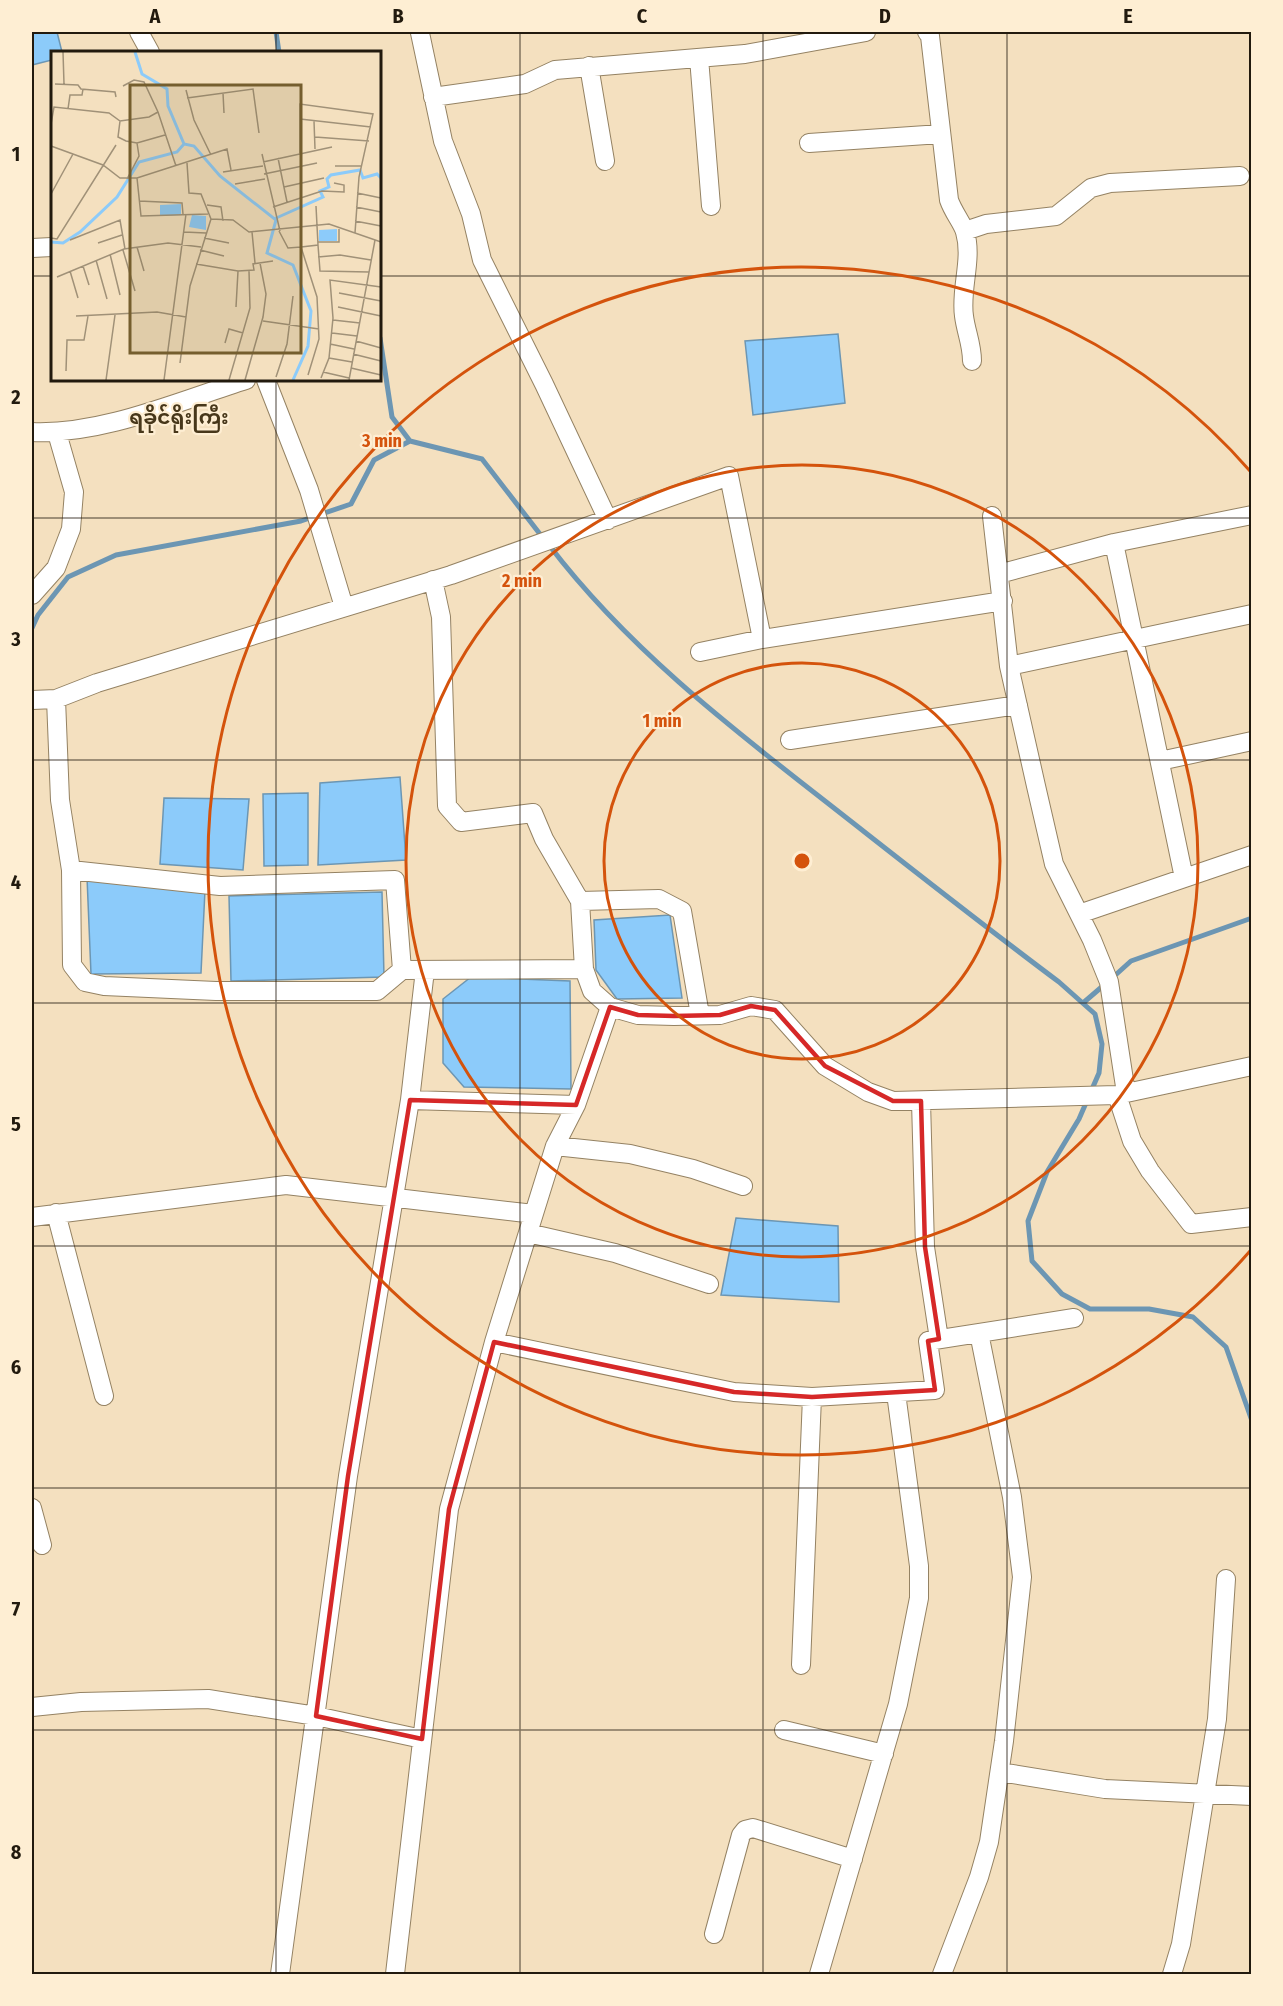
<svg xmlns="http://www.w3.org/2000/svg" width="1283" height="2006" viewBox="0 0 1283 2006" font-family="'Fira Sans Condensed','Noto Sans Myanmar',sans-serif">
<style>
.water{fill:#8ccbfa;stroke:#6c96b3;stroke-width:1.5}
.lines{fill:none;stroke-linecap:round;stroke-linejoin:round}
.stream{stroke:#6c96b3;stroke-width:5}
.minor-casing{stroke:#948263;stroke-width:20}
.minor{stroke:#fff;stroke-width:18}
.marked{fill:none;stroke:#d62828;stroke-width:4.5;stroke-linejoin:round}
.grid{fill:none;stroke:#221a0e;stroke-width:1.5;stroke-opacity:0.55}
.ring{fill:none;stroke:#d4530c;stroke-width:3}
.labels{text-anchor:middle;stroke-width:4.5;stroke-linejoin:round;paint-order:stroke}
.quarter-label{font-size:20px;font-weight:bold;fill:#47371a;stroke:#feeed3}
.inset-river{fill:none;stroke:#8ccbfa;stroke-width:3}
.inset-road{fill:none;stroke:#a09178;stroke-width:1.5}
.view{fill:#755e2e;fill-opacity:0.15;stroke:#755e2e;stroke-width:3}
.inset-edge{fill:none;stroke:#221a0e;stroke-width:3}
.centre{fill:#d4530c;stroke:#feeed3;stroke-width:3}
.ring-label{font-size:18px;text-anchor:middle;font-weight:bold;fill:#d4530c;stroke:#feeed3;stroke-width:4.5;stroke-linejoin:round;paint-order:stroke}
.neatline{fill:none;stroke:#221a0e;stroke-width:2}
.grid-label{font-size:20px;text-anchor:middle;font-weight:bold;fill:#221a0e}
</style>
<rect width="100%" height="100%" fill="#f4e0bf"/>
<path class="water" d="M 32,32 L 57,32 L 62,52 L 52,52 L 52,60 L 32,65 Z
M 838,334 L 845,403 L 753,415 L 745,341 Z
M 400,777 L 406,860 L 318,865 L 320,783 Z
M 308,793 L 308,865 L 264,866 L 263,794 Z
M 164,798 L 249,799 L 243,870 L 160,864 Z
M 87,877 L 205,890 L 201,973 L 91,974 Z
M 382,892 L 384,977 L 231,981 L 229,896 Z
M 670,915 L 682,998 L 617,999 L 596,970 L 594,920 Z
M 471,977 L 570,981 L 571,1089 L 464,1087 L 443,1063 L 443,999 Z
M 736,1218 L 838,1226 L 839,1302 L 721,1295 Z"/>
<g class="lines">
<path class="stream" d="M 276,32 L 279,52
M 380,338 L 392,417 L 410,441 L 482,459 L 543,538
M 549,545 C 625,645 726,724 825,801 C 903,862 980,923 1059,982 L 1095,1014 L 1102,1044 L 1099,1073 L 1079,1119 L 1047,1172 L 1028,1221 L 1032,1261 L 1062,1294 L 1090,1309 L 1149,1309 L 1193,1317 L 1226,1347 L 1252,1421
M 32,628 L 38,615 L 68,577 L 116,555 L 301,521 L 351,504 L 374,460 L 410,441
M 1111,979 L 1131,961 L 1252,918
M 1083,1003 L 1104,985"/>
<g class="minor-casing">
<path id="minor" d="M 139,32 L 150,52
M 927,32 L 930,36 L 949,200 C 953,212 963,224 965,232 C 973,259 960,289 964,316 C 966,332 972,344 972,361
M 420,33 L 443,141 L 471,214 L 482,260 L 544,384 L 608,520
M 699,58 L 711,206
M 589,66 L 605,161
M 433,97 L 525,84 L 555,70 L 745,54 L 866,32
M 809,143 L 941,134
M 965,231 L 986,224 L 1056,216 L 1091,188 L 1110,183 L 1240,176
M 32,248 L 52,247
M 266,380 L 309,490 L 344,607
M 32,432 C 102,435 179,401 246,380
M 992,516 L 1009,666 L 1036,786 L 1054,864 L 1092,940 L 1109,982 L 1126,1093
M 1114,543 L 1184,878
M 999,574 L 1114,543 L 1252,515
M 433,580 L 441,617 L 447,806 L 461,822 L 533,813 L 544,839 L 580,901 L 584,969 L 592,991 L 610,1007 L 638,1015 L 674,1016 L 720,1015 L 751,1006 L 775,1010 L 825,1066 L 868,1092 L 893,1101 L 1117,1095 L 1252,1066
M 32,595 L 56,568 L 71,529 L 74,492 L 57,433
M 700,652 L 762,639 L 1003,601
M 1009,666 L 1252,614
M 56,699 L 60,800 L 71,870 L 72,965 L 85,982 L 104,986 L 216,991 L 377,991 L 402,970 L 584,969
M 32,700 L 56,699 L 97,683 L 451,575 L 729,476 L 762,639
M 790,740 L 1018,705
M 1160,761 L 1252,741
M 71,870 L 220,886 L 395,880 L 402,970
M 580,901 L 659,899 L 682,911 L 700,1015
M 1079,914 L 1252,855
M 1117,1095 L 1132,1141 L 1150,1171 L 1191,1224 L 1252,1217
M 410,1100 L 576,1105
M 921,1101 L 925,1247 L 939,1339
M 555,1146 L 630,1154 L 693,1169 L 743,1186
M 56,1213 L 104,1396
M 32,1217 L 286,1185 L 534,1214
M 528,1233 L 615,1253 L 709,1284
M 494,1342 L 734,1392 L 812,1397 L 935,1390 L 928,1341 L 1074,1318
M 32,1508 L 42,1545
M 801,1665 L 812,1397
M 32,1707 L 81,1702 L 208,1699 L 316,1716 L 422,1739
M 784,1730 L 884,1754
M 1000,1772 L 1105,1789 L 1252,1796
M 714,1934 L 741,1835 L 745,1830 L 753,1828 L 853,1859
M 280,1974 L 348,1476 L 410,1100 L 425,970
M 395,1974 L 449,1509 L 494,1342 L 555,1146 L 576,1105 L 610,1007
M 819,1974 L 898,1704 L 919,1598 L 919,1566 L 896,1393
M 942,1974 L 979,1877 L 989,1842 L 1004,1741 L 1022,1577 L 1012,1497 L 979,1333
M 1172,1974 L 1181,1944 L 1217,1719 L 1226,1579"/>
</g>
<use href="#minor" class="minor"/>
</g>
<path class="marked" d="M 751,1006 L 775,1010 L 825,1066 L 893,1101 L 921,1101 L 925,1247 L 939,1339 L 928,1341 L 935,1390 L 812,1397 L 734,1392 L 494,1342 L 449,1509 L 422,1739 L 316,1716 L 348,1476 L 410,1100 L 576,1105 L 610,1007 L 638,1015 L 674,1016 L 720,1015 Z"/>
<path class="grid" d="M 276,32 L 276,52M 520,32 L 520,1974M 763,32 L 763,1974M 1007,32 L 1007,1974M 32,276 L 52,276M 380,276 L 1252,276M 276,380 L 276,1974M 32,518 L 1252,518M 32,760 L 1252,760M 32,1003 L 1252,1003M 32,1246 L 1252,1246M 32,1488 L 1252,1488M 32,1730 L 1252,1730"/>
<g class="ring">
<circle cx="802" cy="861" r="198"/>
<circle cx="802" cy="861" r="396"/>
<path d="M1250 1251A594 594 0 1 1 1250 471"/>
</g>
<g class="labels">
<g class="quarter-label">
<text x="179" y="424">ရခိုင်ရိုးကြီး</text>
</g>
</g>
<g transform="translate(51 51)">
<rect width="330" height="330" fill="#f4e0bf"/>
<path d="M 130,153 L 130,164 L 109,165 L 109,154 ZM 141,164 L 155,165 L 155,179 L 138,176 ZM 286,178 L 286,190 L 268,190 L 268,179 Z" fill="#8ccbfa"/>
<path class="inset-river" d="M 84,1 L 91,23 L 116,38 L 117,55 L 133,93 L 143,95 L 169,125 L 225,169 L 216,202 L 242,214 L 260,260 L 257,295 L 242,329M 223,168 L 272,146 L 269,140 L 278,136 L 276,128 L 280,124 L 309,119 L 312,127 L 326,123 L 330,127M 0,191 L 12,192 L 29,181 L 66,146 L 88,111 L 126,101 L 133,93"/>
<path class="inset-road" d="M 12,1 L 13,33M 4,33 L 27,34 L 30,38 L 64,41 L 65,46M 72,35 L 83,29 L 93,31 L 107,61 L 125,115M 135,39 L 143,69 L 160,104M 172,42 L 173,62M 136,47 L 202,38 L 208,82M 17,58 L 19,44 L 31,44 L 32,38M 249,68 L 320,76M 69,70 L 67,86 L 75,90 L 86,92 L 114,84M 263,70 L 264,98M 0,73 L 3,56 L 58,62 L 69,70 L 98,66 L 107,61M 264,86 L 318,90M 0,95 L 52,114 L 69,127 L 86,127 L 176,98 L 180,119M 249,102 L 249,53 L 322,63 L 308,126 L 304,182M 211,103 L 229,180M 227,107 L 236,151M 212,111 L 281,96M 136,112 L 138,142 L 150,143 L 160,168 L 182,169 L 198,181 L 278,173 L 330,191M 284,115 L 310,115M 172,121 L 212,115M 213,123 L 266,112M 86,127 L 90,165 L 157,163M 76,128 L 88,105 L 86,92M 184,133 L 214,128M 233,136 L 273,127M 306,142 L 330,147M 0,143 L 22,103M 88,150 L 131,152 L 132,163M 156,154 L 170,156 L 172,170M 222,156 L 271,140 L 293,141 L 293,134 L 283,132M 305,156 L 330,161M 304,170 L 330,175M 228,180 L 237,197 L 250,196 L 266,246 L 268,288 L 257,324M 133,181 L 155,182M 201,181 L 204,212M 0,187 L 6,188 L 65,94M 153,187 L 178,192M 19,189 L 69,169 L 74,198M 267,191 L 288,191 L 288,176M 47,192 L 71,184M 267,194 L 269,220 L 318,221M 86,196 L 93,220M 250,196 L 267,194 L 265,155M 72,199 L 84,240M 149,199 L 173,205M 59,203 L 69,244M 267,206 L 289,204 L 320,209M 45,209 L 56,248M 145,213 L 187,220 L 203,219 L 202,213 L 222,210M 32,215 L 38,234M 19,220 L 27,247M 6,226 L 73,198 L 117,192 L 150,196M 288,242 L 330,250M 185,256 L 187,220M 287,256 L 330,265M 25,265 L 106,261 L 135,266M 282,269 L 309,272M 212,270 L 268,278M 281,282 L 306,285M 305,290 L 330,297M 174,292 L 178,278 L 192,282M 279,293 L 303,298M 302,303 L 330,310M 278,307 L 301,311M 129,312 L 139,235 L 160,168M 300,317 L 330,324M 15,320 L 16,289 L 33,289 L 37,265M 272,321 L 298,327M 225,326 L 236,293 L 242,245M 270,327 L 278,307 L 282,267 L 279,229 L 330,236M 55,329 L 64,264M 113,329 L 135,163M 178,329 L 199,257 L 198,220M 194,329 L 212,266 L 215,243 L 209,212M 298,329 L 324,189"/>
<path class="view" d="M 79,34 L 250,34 L 250,302 L 79,302 Z"/>
<rect width="330" height="330" class="inset-edge"/>
</g>
<circle cx="802" cy="861" r="9" class="centre"/>
<g class="ring-label">
<text x="382" y="447">3 min</text>
<text x="522" y="587">2 min</text>
<text x="662" y="727">1 min</text>
</g>
<rect width="1283" height="2006" fill="none" stroke="#feeed3" stroke-width="66"/>
<rect x="33" y="33" width="1217" height="1940" class="neatline"/>
<g class="grid-label">
<text x="155" y="23">A</text>
<text x="398" y="23">B</text>
<text x="642" y="23">C</text>
<text x="885" y="23">D</text>
<text x="1128" y="23">E</text>
<text x="16" y="161">1</text>
<text x="16" y="404">2</text>
<text x="16" y="646">3</text>
<text x="16" y="889">4</text>
<text x="16" y="1131">5</text>
<text x="16" y="1374">6</text>
<text x="16" y="1616">7</text>
<text x="16" y="1859">8</text>
</g>
</svg>
